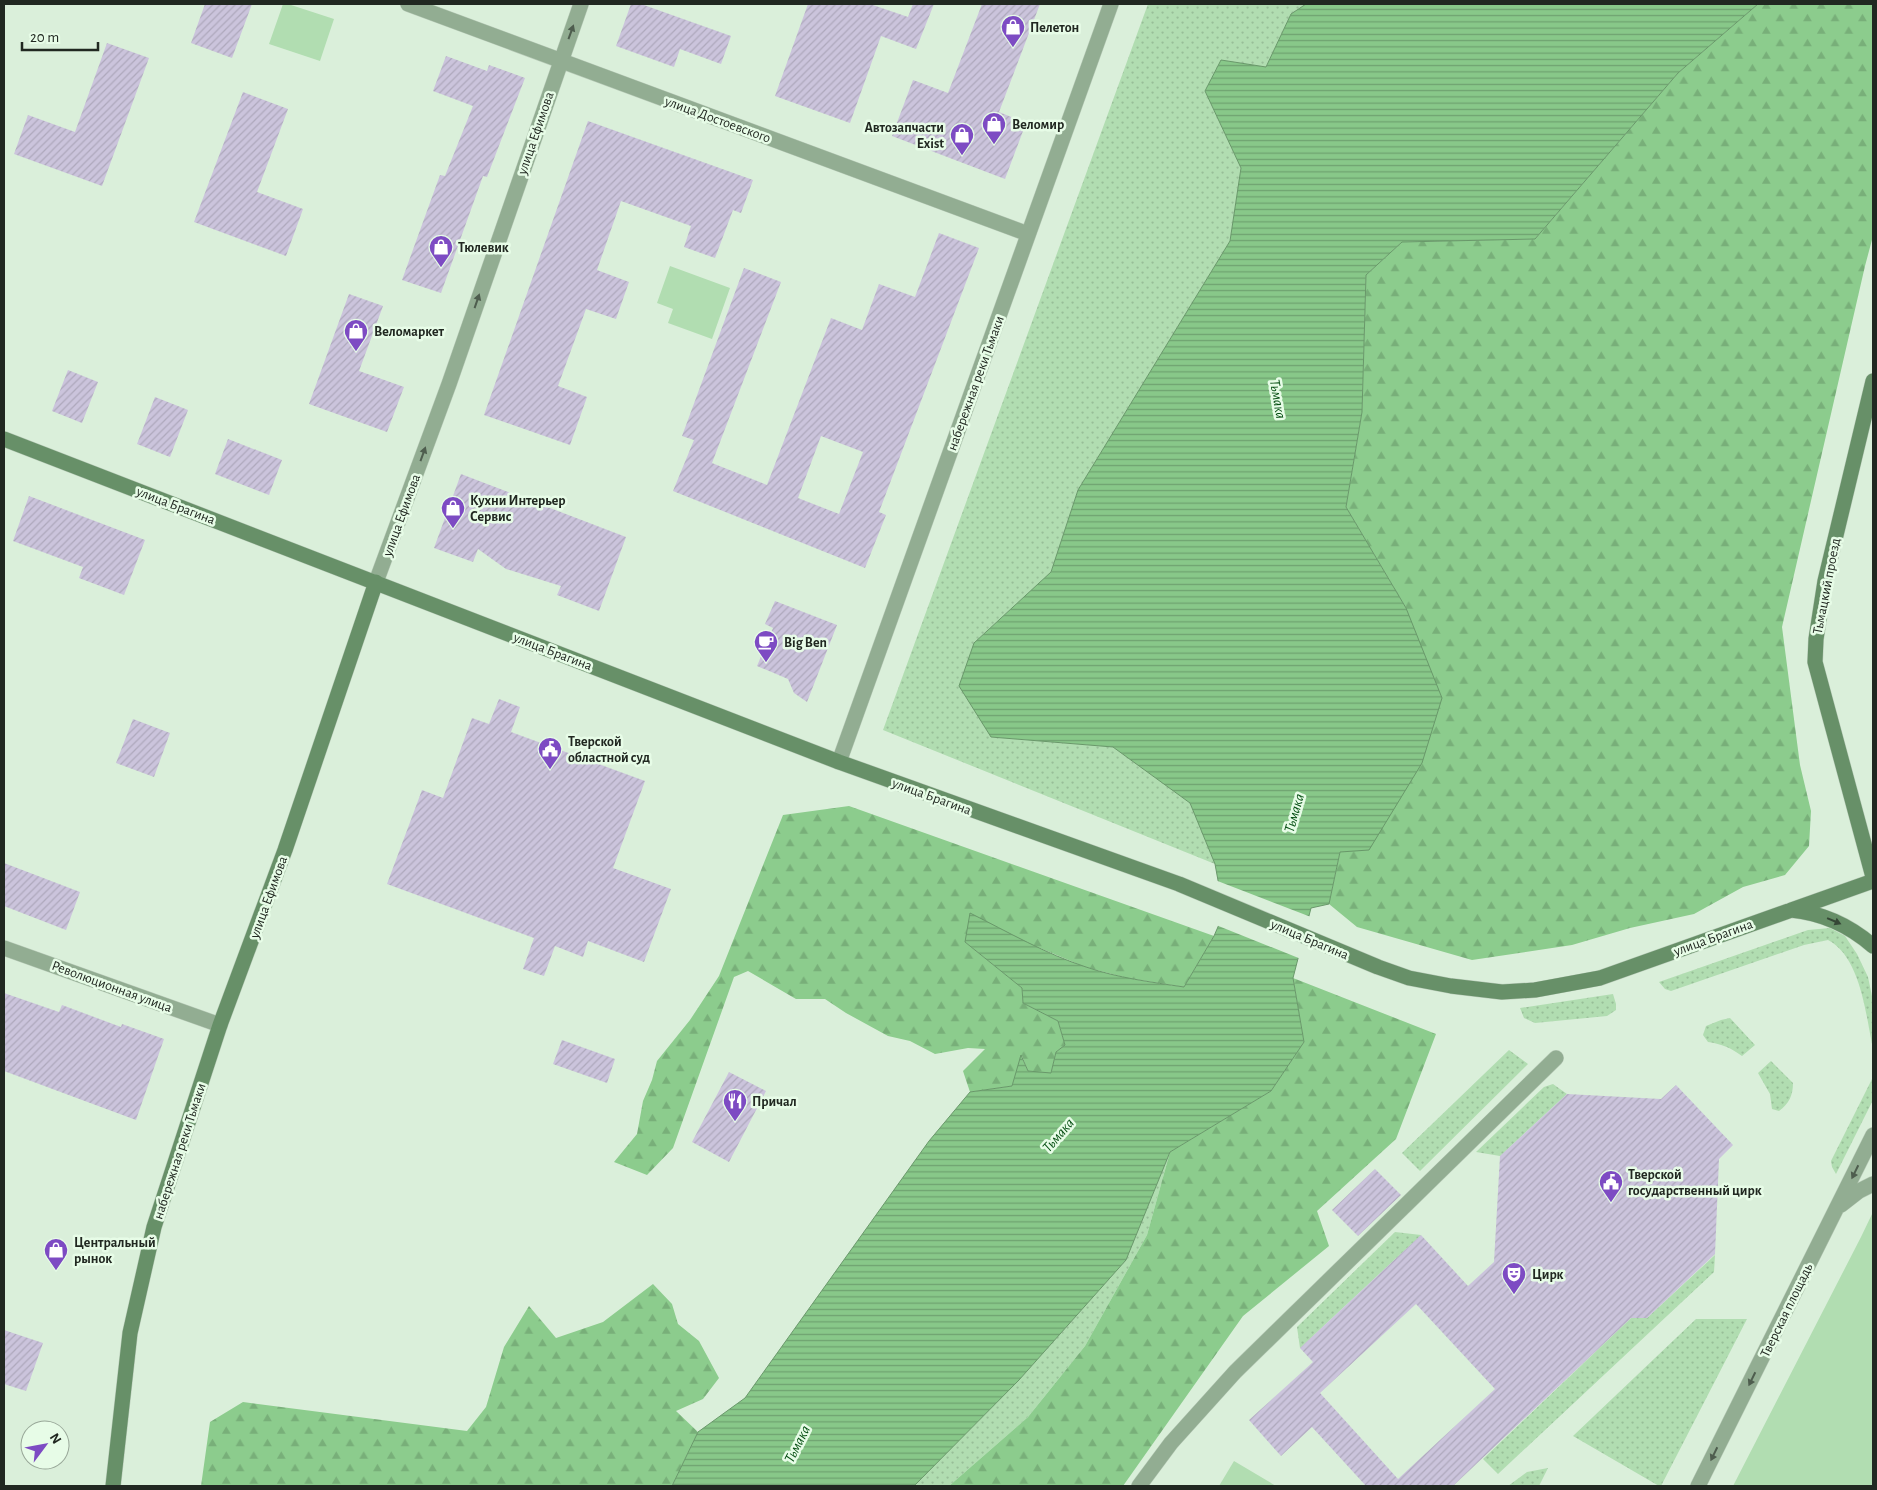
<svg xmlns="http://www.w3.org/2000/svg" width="1877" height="1490" viewBox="0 0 1877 1490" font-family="'Alegreya Sans',sans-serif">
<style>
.grass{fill:url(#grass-dots)}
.forest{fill:url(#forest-firs)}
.park{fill:#b1ddb1}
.water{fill:url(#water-rules);stroke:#69986a}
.pier{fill:#daefda}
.building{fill:url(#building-hatch);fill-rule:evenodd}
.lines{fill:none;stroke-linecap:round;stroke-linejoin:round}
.street-casing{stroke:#b9cbb9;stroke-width:16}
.secondary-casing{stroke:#b9cbb9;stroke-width:16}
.street{stroke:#92ad92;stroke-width:15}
.secondary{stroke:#679068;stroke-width:15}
.oneway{fill:#4e5d4e}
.oneway2{fill:#364736}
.labels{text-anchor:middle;stroke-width:5;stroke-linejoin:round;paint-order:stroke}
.poi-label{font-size:14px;font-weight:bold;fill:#212821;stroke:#e7fce7;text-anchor:start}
.street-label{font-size:14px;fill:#212821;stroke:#e7fce7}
.water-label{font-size:15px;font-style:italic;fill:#044d11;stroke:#e7fce7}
</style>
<defs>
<pattern id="grass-dots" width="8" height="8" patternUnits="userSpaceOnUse" patternTransform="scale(1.25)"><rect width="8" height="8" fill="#b1ddb1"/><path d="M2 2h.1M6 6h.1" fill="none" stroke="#98be98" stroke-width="1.8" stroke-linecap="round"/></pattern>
<pattern id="forest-firs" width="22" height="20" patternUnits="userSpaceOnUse" patternTransform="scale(1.25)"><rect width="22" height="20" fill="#8ccc8d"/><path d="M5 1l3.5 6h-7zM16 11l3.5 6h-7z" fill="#78af79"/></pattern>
<pattern id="water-rules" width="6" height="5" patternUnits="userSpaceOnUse" patternTransform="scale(1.25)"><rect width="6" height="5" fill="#88c889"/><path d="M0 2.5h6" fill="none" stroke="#6fa270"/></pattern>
<pattern id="building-hatch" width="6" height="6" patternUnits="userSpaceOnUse" patternTransform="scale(1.25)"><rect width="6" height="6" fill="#cbc4dc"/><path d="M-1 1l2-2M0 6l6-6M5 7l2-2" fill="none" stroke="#aea8bc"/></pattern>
</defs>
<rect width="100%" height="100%" fill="#daefda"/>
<path class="grass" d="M 1148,4 L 1306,4 L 1291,14 L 1266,67 L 1221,60 L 1205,91 L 1241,168 L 1230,241 L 1078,490 L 1051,572 L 974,643 L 991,737 L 1113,747 L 1190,803 L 1215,864 L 883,730 Z
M 1830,928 L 1845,936 L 1857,954 L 1868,977 L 1873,1001 L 1873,1049 C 1866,1016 1861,957 1828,940 L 1804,945 L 1671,991 L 1665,989 L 1659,982 L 1808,930 Z
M 1613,994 L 1616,1004 L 1616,1010 L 1607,1016 L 1535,1023 L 1524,1018 L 1520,1008 Z
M 1730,1018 L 1755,1045 L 1742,1056 C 1731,1048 1722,1044 1708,1042 L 1703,1035 L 1706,1026 L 1721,1020 Z
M 1509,1050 L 1528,1064 L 1420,1171 L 1402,1153 Z
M 1771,1061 L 1793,1083 C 1793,1095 1789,1104 1779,1111 L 1772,1109 L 1770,1094 L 1758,1073 Z
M 1873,1077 L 1873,1100 L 1836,1174 L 1832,1167 L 1831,1161 Z
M 1553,1084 L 1567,1094 L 1500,1156 L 1476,1152 L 1544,1087 Z
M 1170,1152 L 1147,1235 L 1085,1346 L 1028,1417 L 949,1486 L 914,1486 L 1019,1380 L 1126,1260 Z
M 1395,1232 L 1421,1235 L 1300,1348 L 1297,1327 Z
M 1715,1255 L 1714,1272 L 1498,1474 L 1483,1459 L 1631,1318 L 1647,1318 Z
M 1696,1319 L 1747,1319 L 1661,1486 L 1659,1486 L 1573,1436 Z
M 1548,1468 L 1539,1486 L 1508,1486 L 1527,1472 Z"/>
<path class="forest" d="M 1758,4 L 1873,4 L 1873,236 L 1865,266 L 1782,627 L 1800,765 L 1811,811 L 1809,846 L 1785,875 L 1743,887 L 1694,914 L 1630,928 L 1572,945 L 1472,960 L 1357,927 L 1329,904 L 1340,852 L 1406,608 L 1346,507 L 1362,412 L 1366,275 L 1402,242 L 1535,239 L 1678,73 Z
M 849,806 L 1214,936 L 1184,987 L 1127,978 L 1085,967 L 1035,946 L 965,942 L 1022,988 L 1023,1003 L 1058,1021 L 1065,1045 L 1056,1052 L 1051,1074 L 1028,1071 L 1022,1056 L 1012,1086 L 970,1092 L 963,1071 L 985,1049 L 968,1048 L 935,1054 L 910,1041 L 888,1036 L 846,1013 L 825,999 L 796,999 L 748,971 L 734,977 L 673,1148 L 647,1175 L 614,1162 L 637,1134 L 643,1101 L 652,1080 L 657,1061 L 690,1020 L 719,976 L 783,815 Z
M 1293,978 L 1436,1034 L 1396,1139 L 1317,1211 L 1329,1246 L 1243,1316 L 1123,1486 L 949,1486 L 1028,1417 L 1085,1346 L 1147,1235 L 1170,1152 L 1271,1091 L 1304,1042 Z
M 653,1284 L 672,1304 L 678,1324 L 699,1341 L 719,1378 L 703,1399 L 676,1411 L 698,1432 L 672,1486 L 201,1486 L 210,1422 L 243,1402 L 467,1431 L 486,1407 L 504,1347 L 529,1306 L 556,1338 L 603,1322 Z"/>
<path class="park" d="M 283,4 L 288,4 L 334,19 L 320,61 L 269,44 Z
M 670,266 L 730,288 L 712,339 L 668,323 L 673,309 L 657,303 Z
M 1873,1212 L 1873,1486 L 1733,1486 L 1861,1237 Z
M 1234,1461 L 1276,1486 L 1219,1486 Z"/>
<path class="water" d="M 1306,4 L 1758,4 L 1678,73 L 1535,239 L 1402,242 L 1366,275 L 1362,412 L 1346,507 L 1406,608 L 1442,698 L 1422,763 L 1369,850 L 1340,852 L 1329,904 L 1311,908 L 1293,978 L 1304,1042 L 1271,1091 L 1170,1152 L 1126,1260 L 1019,1380 L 914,1486 L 672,1486 L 698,1432 L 745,1398 L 929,1141 L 970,1092 L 1012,1086 L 1021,1055 L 1028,1071 L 1051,1073 L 1056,1052 L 1065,1045 L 1058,1021 L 1023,1003 L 1022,988 L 965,942 L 970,913 C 1008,932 1046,954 1086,967 C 1118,978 1151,982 1184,987 L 1214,936 L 1224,913 L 1215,864 L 1190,803 L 1113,747 L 991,737 L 959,686 L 974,643 L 1051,572 L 1078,490 L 1230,241 L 1241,168 L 1205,91 L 1221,60 L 1266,67 L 1291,14 Z"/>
<path class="pier" d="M 1215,880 L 1311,917 L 1301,959 L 1216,925 L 1221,912 Z"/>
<path class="building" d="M 205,4 L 252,4 L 232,58 L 191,43 Z
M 631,4 L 641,4 L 731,36 L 721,64 L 680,49 L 674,67 L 616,46 Z
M 808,4 L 870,4 L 908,17 L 913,4 L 934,4 L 916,49 L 881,36 L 850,123 L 775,96 Z
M 982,4 L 1040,4 L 999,112 L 1026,123 L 1005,179 L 892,136 L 913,80 L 948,93 Z
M 107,43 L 149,58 L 102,186 L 14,154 L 28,115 L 75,132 Z
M 446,56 L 487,71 L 489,65 L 525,78 L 487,177 L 483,176 L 441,293 L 402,280 L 440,175 L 445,176 L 473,106 L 433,91 Z
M 243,92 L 288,109 L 257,192 L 303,209 L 286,256 L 194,222 Z
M 588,121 L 753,180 L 741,213 L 733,210 L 715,258 L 684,247 L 691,226 L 621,201 L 597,270 L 629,282 L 616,319 L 586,309 L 558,386 L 587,397 L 570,445 L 484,415 Z
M 939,233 L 979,248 L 879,512 L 886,515 L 865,568 L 673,491 L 694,440 L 682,436 L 744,268 L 781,282 L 712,463 L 767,485 L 831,318 L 862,330 L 879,284 L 915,297 ZM 821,436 L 863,452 L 839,514 L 798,498 Z
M 349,294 L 383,306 L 359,371 L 404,387 L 387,432 L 309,404 Z
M 68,370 L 98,382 L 82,423 L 52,411 Z
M 155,397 L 188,410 L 170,457 L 137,444 Z
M 228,439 L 282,460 L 269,495 L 215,474 Z
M 461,474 L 626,537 L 599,611 L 557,595 L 561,586 L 506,569 L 478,549 L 473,562 L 434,548 Z
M 29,496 L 145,540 L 124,595 L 79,578 L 83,567 L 13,541 Z
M 775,601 L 837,625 L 807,702 L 794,693 L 788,679 L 757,666 L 773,628 L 765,624 Z
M 499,699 L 520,707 L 511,732 L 645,781 L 613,868 L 671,889 L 644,962 L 588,941 L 583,957 L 555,946 L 544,976 L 523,969 L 534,938 L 387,884 L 422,790 L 443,798 L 472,718 L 489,724 Z
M 133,719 L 170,733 L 154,777 L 116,763 Z
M 4,863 L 80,892 L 66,930 L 4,906 Z
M 4,993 L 59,1012 L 62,1005 L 121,1027 L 122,1024 L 164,1039 L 136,1120 L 4,1071 Z
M 562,1040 L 615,1059 L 607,1083 L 553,1064 Z
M 729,1072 L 766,1091 L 729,1162 L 692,1142 Z
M 1676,1085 L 1733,1145 L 1719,1159 L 1715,1254 L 1647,1318 L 1631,1318 L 1453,1486 L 1366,1486 L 1312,1427 L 1281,1456 L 1249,1420 L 1313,1362 L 1300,1348 L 1421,1235 L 1468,1286 L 1494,1262 L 1500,1156 L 1567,1094 L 1661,1099 ZM 1416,1304 L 1495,1389 L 1398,1479 L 1320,1393 Z
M 1375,1169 L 1401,1195 L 1358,1236 L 1332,1210 Z
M 4,1330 L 43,1343 L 26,1391 L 4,1384 Z"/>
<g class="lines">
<g class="street-casing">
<path id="street" d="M 408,4 L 1028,234
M 376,582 L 449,384 L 581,4
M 839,762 L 1111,4
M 4,948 L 220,1025
M 1841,1205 L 1859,1191 L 1873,1184
M 1139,1486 L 1171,1443 L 1235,1372 L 1556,1058
M 1698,1486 L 1873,1135"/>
</g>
<g class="secondary-casing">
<path id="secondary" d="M 1873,381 L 1825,581 L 1816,639 L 1815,662 L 1873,877
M 4,439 L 839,762 L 1179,884 L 1378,967 L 1409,978 L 1451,986 L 1502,992 L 1535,990 L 1600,978 L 1873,881
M 1791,910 C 1822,913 1850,926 1873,946
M 113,1486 L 130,1333 L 154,1227 L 220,1025 L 285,850 L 376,582"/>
</g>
<use href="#street" class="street"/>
<use href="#secondary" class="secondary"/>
</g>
<defs><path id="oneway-solid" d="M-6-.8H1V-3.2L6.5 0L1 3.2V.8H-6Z" transform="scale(1.25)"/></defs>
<g class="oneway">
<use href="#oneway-solid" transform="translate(571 32) rotate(-70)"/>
<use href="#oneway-solid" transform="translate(477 301) rotate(-71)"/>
<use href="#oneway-solid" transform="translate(423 454) rotate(-70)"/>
<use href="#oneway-solid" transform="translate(1855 1172) rotate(116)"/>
<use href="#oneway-solid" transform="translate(1752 1379) rotate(116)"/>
<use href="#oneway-solid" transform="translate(1714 1454) rotate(116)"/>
</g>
<use class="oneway2" href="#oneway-solid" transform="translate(1834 921) rotate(23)"/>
<defs>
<g id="shop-pin" transform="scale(1.25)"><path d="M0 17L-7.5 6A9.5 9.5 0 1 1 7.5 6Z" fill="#7d4bc3" stroke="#e7fce7"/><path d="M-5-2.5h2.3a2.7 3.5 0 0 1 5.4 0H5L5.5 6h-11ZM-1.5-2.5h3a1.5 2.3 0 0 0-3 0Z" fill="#fff"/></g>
<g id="cafe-pin" transform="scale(1.25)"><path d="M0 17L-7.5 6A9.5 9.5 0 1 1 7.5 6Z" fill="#7d4bc3" stroke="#e7fce7"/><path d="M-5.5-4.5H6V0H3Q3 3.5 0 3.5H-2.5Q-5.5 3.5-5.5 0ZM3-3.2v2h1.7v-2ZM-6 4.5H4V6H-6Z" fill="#fff"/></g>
<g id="civic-pin" transform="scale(1.25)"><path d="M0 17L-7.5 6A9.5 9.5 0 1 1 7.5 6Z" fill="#7d4bc3" stroke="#e7fce7"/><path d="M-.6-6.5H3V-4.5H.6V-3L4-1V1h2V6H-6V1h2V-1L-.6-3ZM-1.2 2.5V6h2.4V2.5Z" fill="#fff"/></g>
<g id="restaurant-pin" transform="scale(1.25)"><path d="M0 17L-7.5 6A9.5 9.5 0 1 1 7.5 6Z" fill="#7d4bc3" stroke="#e7fce7"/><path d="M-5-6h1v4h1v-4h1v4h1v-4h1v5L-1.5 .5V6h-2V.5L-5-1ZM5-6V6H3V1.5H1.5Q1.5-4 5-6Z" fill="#fff"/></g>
<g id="theatre-pin" transform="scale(1.25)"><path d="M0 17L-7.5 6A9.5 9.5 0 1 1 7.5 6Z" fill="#7d4bc3" stroke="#e7fce7"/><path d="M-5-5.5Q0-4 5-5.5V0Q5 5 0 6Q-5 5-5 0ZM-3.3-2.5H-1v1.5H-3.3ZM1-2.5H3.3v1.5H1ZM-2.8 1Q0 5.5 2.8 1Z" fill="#fff"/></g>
</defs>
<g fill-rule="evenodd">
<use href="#shop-pin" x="1013" y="27"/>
<use href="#shop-pin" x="994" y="124"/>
<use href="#shop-pin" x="962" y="135"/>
<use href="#shop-pin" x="441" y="247"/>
<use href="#shop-pin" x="356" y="331"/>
<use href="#shop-pin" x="453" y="508"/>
<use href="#cafe-pin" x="766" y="642"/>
<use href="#civic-pin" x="550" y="749"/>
<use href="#restaurant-pin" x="735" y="1101"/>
<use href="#civic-pin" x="1611" y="1182"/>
<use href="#shop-pin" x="56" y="1250"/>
<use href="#theatre-pin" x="1514" y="1274"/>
</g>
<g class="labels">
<g class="poi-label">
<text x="1030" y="32">Пелетон</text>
<text x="1012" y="129">Веломир</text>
<text x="944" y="132" text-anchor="end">Автозапчасти<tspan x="944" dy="16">Exist</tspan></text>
<text x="458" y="252">Тюлевик</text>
<text x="374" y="336">Веломаркет</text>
<text x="470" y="505">Кухни Интерьер<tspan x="470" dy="16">Сервис</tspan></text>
<text x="784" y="647">Big Ben</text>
<text x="568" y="746">Тверской<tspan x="568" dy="16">областной суд</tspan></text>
<text x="752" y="1106">Причал</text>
<text x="1628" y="1179">Тверской<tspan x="1628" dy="16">государственный цирк</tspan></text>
<text x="74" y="1247">Центральный<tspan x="74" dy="16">рынок</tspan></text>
<text x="1532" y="1279">Цирк</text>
</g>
<g class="street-label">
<text transform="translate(718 119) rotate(20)" y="5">улица Достоевского</text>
<text transform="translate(535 133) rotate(-71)" y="5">улица Ефимова</text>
<text transform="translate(975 383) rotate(-70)" y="5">набережная реки Тьмаки</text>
<text transform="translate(176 505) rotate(21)" y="5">улица Брагина</text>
<text transform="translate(401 515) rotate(-70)" y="5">улица Ефимова</text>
<text transform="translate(1826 586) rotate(-79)" y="5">Тьмацкий проезд</text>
<text transform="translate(553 651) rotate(21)" y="5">улица Брагина</text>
<text transform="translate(932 796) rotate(20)" y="5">улица Брагина</text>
<text transform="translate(268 897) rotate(-70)" y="5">улица Ефимова</text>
<text transform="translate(1713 937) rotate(-20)" y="5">улица Брагина</text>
<text transform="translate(1310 939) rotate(23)" y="5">улица Брагина</text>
<text transform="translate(112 986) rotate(20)" y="5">Революционная улица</text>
<text transform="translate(179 1151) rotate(-72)" y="5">набережная реки Тьмаки</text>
<text transform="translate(1786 1310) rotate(-64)" y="5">Тверская площадь</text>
</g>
<g class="water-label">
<text transform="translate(1278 399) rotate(80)" y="5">Тьмака</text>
<text transform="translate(1294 813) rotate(-74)" y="5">Тьмака</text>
<text transform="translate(1058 1135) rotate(-49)" y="5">Тьмака</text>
<text transform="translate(797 1444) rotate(-63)" y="5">Тьмака</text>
</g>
</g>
<rect width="1877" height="1490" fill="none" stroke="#212821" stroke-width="10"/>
<g transform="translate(45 1445) rotate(58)"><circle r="24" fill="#e7fce7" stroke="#98a798"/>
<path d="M0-4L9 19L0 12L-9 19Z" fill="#7d4bc3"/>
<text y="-8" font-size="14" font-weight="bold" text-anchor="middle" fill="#212821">N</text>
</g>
<path d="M22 42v8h76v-8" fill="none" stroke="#212821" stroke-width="2.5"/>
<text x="30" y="42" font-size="15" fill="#212821" stroke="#e7fce7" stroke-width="4" paint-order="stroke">20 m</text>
</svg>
